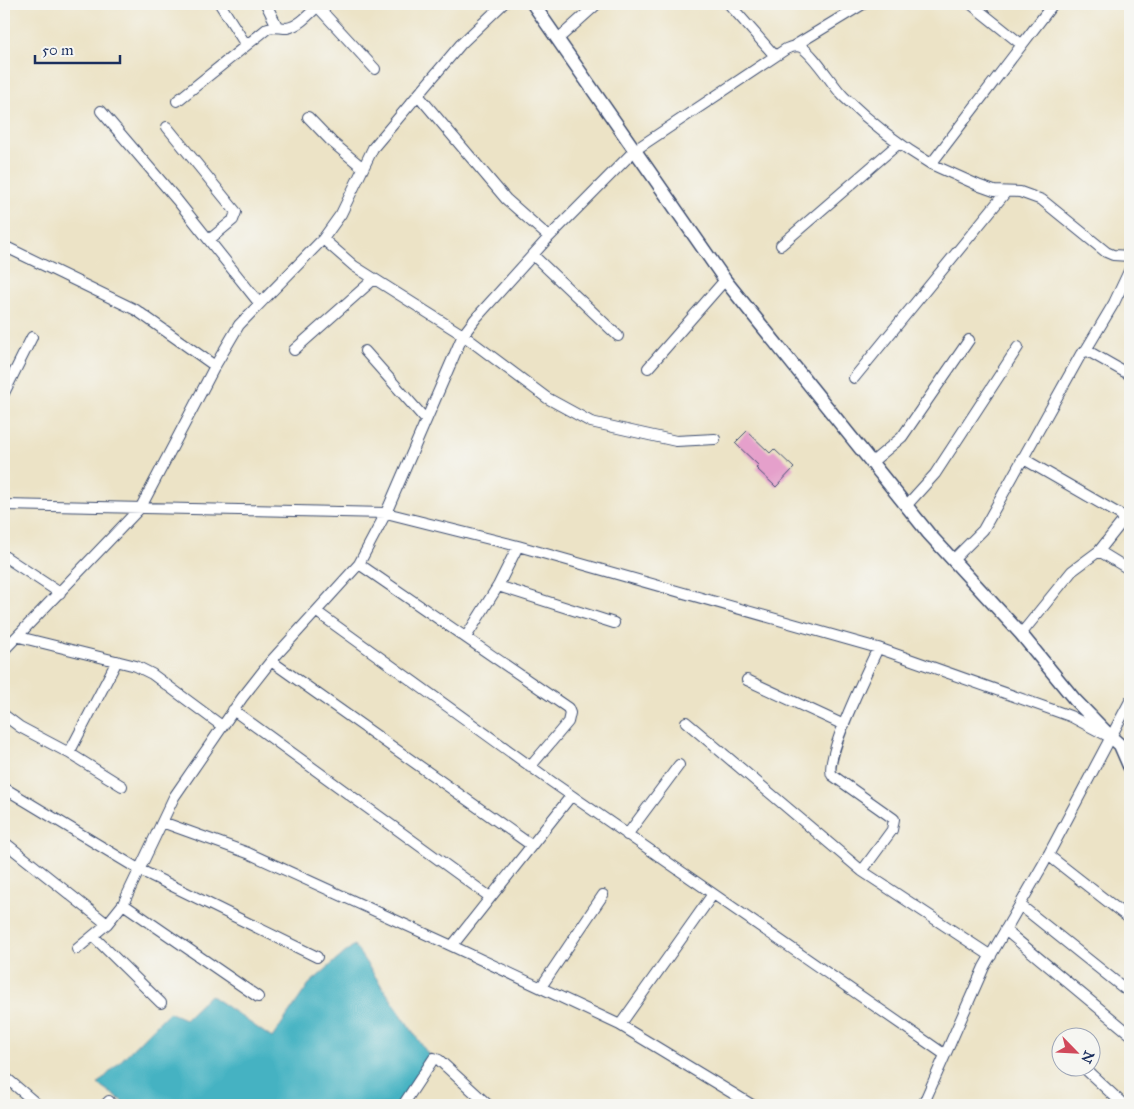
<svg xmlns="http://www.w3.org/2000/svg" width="1134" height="1109" viewBox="0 0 1134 1109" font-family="'IM FELL Great Primer',serif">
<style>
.water{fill:#45b2c2;stroke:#307090}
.building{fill:#e5a0cb}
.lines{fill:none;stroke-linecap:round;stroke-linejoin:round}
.minor-casing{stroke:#3a4a6e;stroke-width:12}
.tertiary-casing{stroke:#3a4a6e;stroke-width:15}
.minor{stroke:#fff;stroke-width:10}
.tertiary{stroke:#fff;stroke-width:12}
</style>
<rect width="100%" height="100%" fill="#f6f6f2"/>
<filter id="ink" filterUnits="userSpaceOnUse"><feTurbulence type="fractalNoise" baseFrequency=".02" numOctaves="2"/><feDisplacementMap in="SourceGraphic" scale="10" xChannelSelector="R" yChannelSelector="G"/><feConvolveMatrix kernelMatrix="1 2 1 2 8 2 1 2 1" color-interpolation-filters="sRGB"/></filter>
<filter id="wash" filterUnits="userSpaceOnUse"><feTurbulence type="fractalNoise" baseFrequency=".0096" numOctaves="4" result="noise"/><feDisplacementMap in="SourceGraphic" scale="20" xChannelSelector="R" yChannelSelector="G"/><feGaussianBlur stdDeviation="1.12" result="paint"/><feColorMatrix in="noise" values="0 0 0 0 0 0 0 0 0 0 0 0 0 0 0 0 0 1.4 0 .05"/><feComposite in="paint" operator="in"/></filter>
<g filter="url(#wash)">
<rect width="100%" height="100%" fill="#ece3c6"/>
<path class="water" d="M 354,945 L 430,1057 L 398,1105 L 128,1105 L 98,1084 L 169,1012 L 185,1019 L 210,995 L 272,1038 L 309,984 Z"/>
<g id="blocks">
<path class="building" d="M 747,431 L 770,453 L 774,449 L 794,468 L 776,487 L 756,468 L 759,466 L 735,443 Z"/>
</g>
</g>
<g filter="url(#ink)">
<use href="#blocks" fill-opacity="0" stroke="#3a4a6e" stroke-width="1"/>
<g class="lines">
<g class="minor-casing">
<path id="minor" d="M 220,4 L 246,45
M 266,4 L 277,26
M 729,4 L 775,56
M 971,4 L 1021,44
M 317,6 L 375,69
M 558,39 L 597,4
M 794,46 L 863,4
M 418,95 L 506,199 L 549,237
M 177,101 L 268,28 C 275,26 280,28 287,28 C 300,26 311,12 320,4
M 101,111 L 177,200 L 259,303
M 308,117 L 332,142 L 363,168
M 167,127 L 236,212 L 233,220 L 209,240
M 931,164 L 980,186 L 994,191 L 1020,192 L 1042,200 L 1106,252 L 1113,255 L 1130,256
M 323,239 L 354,266 L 463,335 L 547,398 L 591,422 L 676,441 L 715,439
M 781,245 L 898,144
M 4,246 L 136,310 L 215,366
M 533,255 L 618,336
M 294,350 L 374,279
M 1086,350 L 1114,303 L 1130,269
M 365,351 L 426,420
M 648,368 L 725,280
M 854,378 L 1006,192
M 4,393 L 32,337
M 1022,458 L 1126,518
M 871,463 L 902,437 L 969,340
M 4,505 L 386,513 L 518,546 L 878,648 L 1070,716 L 1106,735
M 906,506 L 935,474 L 1018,347
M 1099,551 L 1130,570
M 4,556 L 60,593
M 953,560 L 983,530 L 1081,354 L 1086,350 L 1130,375
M 359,564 L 568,708 L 570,713 L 568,722 L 530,767
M 498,586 L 614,623
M 317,612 L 552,782 L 944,1054
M 1021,634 L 1072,571 L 1099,551 L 1130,512
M 19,637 L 136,666 L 152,674 L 222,726
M 466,637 L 498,586 L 518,546
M 4,650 L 141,507 L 215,366 L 239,325 L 323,239 L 341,214 L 373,148 L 461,44 L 503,4
M 271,661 L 531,845
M 747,680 L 844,725
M 233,710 L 490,897
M 4,715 L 20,727 L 69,753 L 122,786
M 686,722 L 862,871 L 991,956
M 69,753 L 117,661
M 4,788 L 140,870 L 317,957
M 162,822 L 248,853 L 452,946 L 571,796
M 627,835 L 679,765
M 4,842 L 107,924
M 1048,855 L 1130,919
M 862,871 L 892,830 L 894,819 L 832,775 C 823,761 869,667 878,648
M 123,904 L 258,997
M 1020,905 L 1130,993
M 1005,930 L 1130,1034
M 93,936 L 161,1003
M 452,946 L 620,1025 L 752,1105
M 77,949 L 107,924 L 123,904 L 174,797 L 242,698 L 271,661 L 359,564 L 386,513 L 463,335 L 476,318 L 549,237 L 635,150 L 786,49 C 791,47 796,45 801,47 C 814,54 832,85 844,97 C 871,123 899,145 931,164 L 1053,4
M 541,987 L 603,895
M 620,1025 L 713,894
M 1082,1066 L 1124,1105
M 4,1076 L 38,1105
M 105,1105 L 109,1101
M 403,1105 L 434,1058 L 439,1060 L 488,1105
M 923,1105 L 984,967 L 1044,863 L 1130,701"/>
</g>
<g class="tertiary-casing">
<path id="tertiary" d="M 533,4 L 725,280 L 929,534 L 1021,634 L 1075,700 L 1110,736 L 1120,745 L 1130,750
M 1120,745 L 1130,768"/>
</g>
<use href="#minor" class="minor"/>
<use href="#tertiary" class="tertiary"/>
</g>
</g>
<rect width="1134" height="1109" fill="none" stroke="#f6f6f2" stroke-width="20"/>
<g transform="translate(1076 1052) rotate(114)"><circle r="24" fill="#f6f6f2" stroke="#9ea6b7"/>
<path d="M0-4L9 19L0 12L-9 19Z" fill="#d1495b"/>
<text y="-8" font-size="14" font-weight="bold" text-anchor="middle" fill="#1b2f5e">N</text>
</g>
<path d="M35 55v8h85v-8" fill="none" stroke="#1b2f5e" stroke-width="2.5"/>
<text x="42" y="55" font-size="15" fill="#1b2f5e" stroke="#f6f6f2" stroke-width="4" paint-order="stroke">50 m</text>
</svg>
